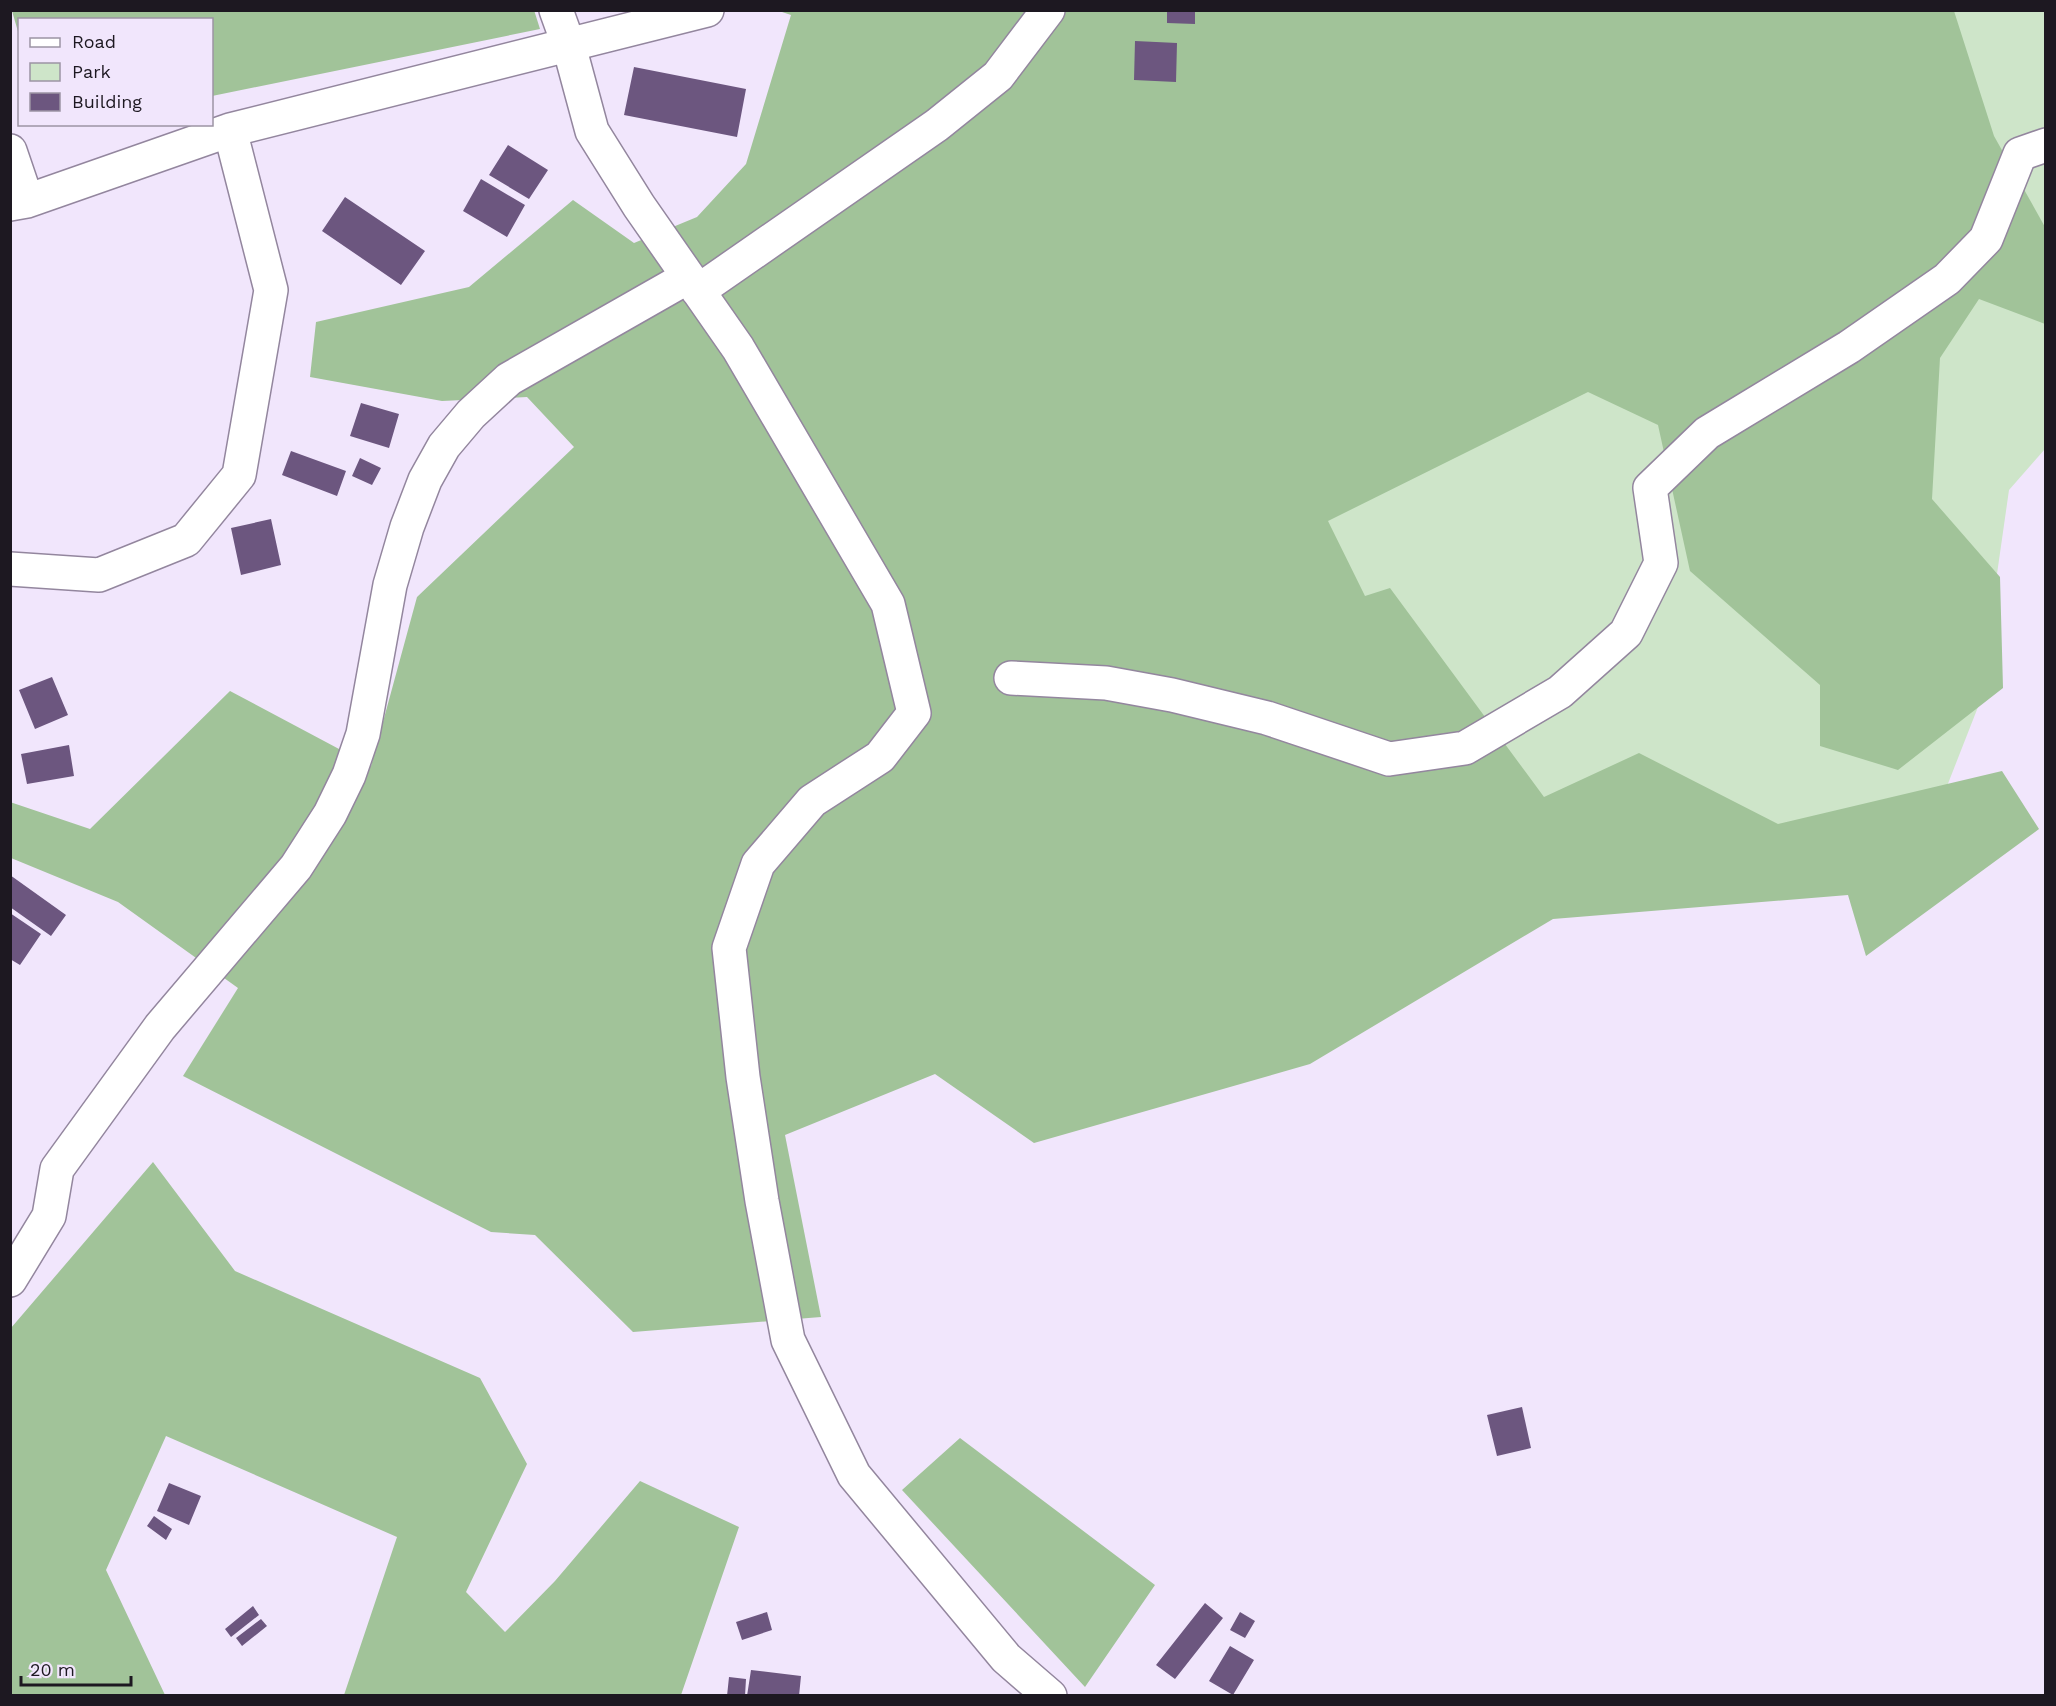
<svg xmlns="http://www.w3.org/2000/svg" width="2056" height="1706" viewBox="0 0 2056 1706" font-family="'Work Sans',sans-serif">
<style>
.green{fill:#cee5c9}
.forest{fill:#a1c399}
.building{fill:#6c567f}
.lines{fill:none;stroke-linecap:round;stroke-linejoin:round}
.minor-casing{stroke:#93869e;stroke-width:36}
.minor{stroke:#fff;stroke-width:33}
</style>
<rect width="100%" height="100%" fill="#f1e6fc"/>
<path class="green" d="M 1912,11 L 2045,11 L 2045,449 L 2009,490 L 1978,707 L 1913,873 L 936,707 Z"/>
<path class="forest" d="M 534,10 L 540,29 L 212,96 L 212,20 L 20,20 L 19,35 L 12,11 Z
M 779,11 L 1954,11 L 1994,136 L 2045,227 L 2045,324 L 1979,299 L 1940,358 L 1932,499 L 2000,577 L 2003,688 L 1898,770 L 1820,746 L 1820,685 L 1690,571 L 1658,425 L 1588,392 L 1328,521 L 1365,596 L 1390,588 L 1544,797 L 1639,753 L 1778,824 L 2002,771 L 2039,829 L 1866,956 L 1848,895 L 1553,919 L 1310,1064 L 1034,1143 L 935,1074 L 785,1135 L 821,1317 L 633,1332 L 535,1235 L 491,1232 L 183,1076 L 238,988 L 118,902 L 11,858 L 10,802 L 90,829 L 230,691 L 371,766 L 417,597 L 574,447 L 527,397 L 442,401 L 310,377 L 316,322 L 469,287 L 573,200 L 634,243 L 697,217 L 746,164 L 791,15 Z
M 153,1162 L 235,1271 L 480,1378 L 527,1464 L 466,1592 L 505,1632 L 555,1581 L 640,1481 L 739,1527 L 681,1695 L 344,1695 L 397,1537 L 166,1436 L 106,1570 L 165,1695 L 11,1695 L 11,1328 Z
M 960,1438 L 1155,1585 L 1085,1687 L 902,1490 Z"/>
<path class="building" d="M 1167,10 L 1195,10 L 1195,24 L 1167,23 Z
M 1135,41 L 1177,43 L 1176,82 L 1134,80 Z
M 634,67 L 746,89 L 737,137 L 624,115 Z
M 508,145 L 548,170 L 529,199 L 489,175 Z
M 481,179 L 525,205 L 507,237 L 463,211 Z
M 345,197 L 425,251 L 401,285 L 322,231 Z
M 361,403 L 399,414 L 389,448 L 350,436 Z
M 291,451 L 346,471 L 337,496 L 282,475 Z
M 360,458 L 381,468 L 372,485 L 352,476 Z
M 271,519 L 281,565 L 241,575 L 231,528 Z
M 52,677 L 68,715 L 35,729 L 19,690 Z
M 69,745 L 74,776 L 27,784 L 21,754 Z
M 10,875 L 66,915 L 51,936 L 10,907 Z
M 10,913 L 41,934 L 20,965 L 10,959 Z
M 1522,1407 L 1531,1448 L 1497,1456 L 1487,1415 Z
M 169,1483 L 201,1496 L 189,1525 L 157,1511 Z
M 154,1516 L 172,1529 L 166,1540 L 147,1526 Z
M 1205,1603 L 1223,1618 L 1175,1679 L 1156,1665 Z
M 253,1606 L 259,1615 L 231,1637 L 225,1629 Z
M 767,1612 L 772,1630 L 742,1640 L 736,1622 Z
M 1240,1612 L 1255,1621 L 1245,1638 L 1230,1630 Z
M 261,1619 L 267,1626 L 242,1646 L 236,1638 Z
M 1230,1646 L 1254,1660 L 1233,1695 L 1209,1681 Z
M 751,1670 L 801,1676 L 799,1696 L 747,1696 Z
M 729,1677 L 746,1679 L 745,1696 L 727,1696 Z"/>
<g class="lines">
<g class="minor-casing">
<path id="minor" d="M 556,10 L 569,46 L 592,131 L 639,206 L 738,348 L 888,604 L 914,713 L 880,757 L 812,801 L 758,864 L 729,948 L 743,1077 L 762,1201 L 788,1340 L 854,1475 L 1006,1658 L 1050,1696
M 10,151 L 27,201
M 10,204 L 27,201 L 230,130 L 707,10
M 698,291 L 937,125 L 998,76 L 1048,10
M 10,569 L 99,575 L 186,540 L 239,475 L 271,290 L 230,130
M 1011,678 L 1106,683 L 1172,695 L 1267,718 L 1389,759 L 1465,748 L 1560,692 L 1626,633 L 1661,563 L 1650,488 L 1707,433 L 1849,347 L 1947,279 L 1986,239 L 2020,154 L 2046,145
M 10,1280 L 49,1216 L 57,1169 L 160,1027 L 296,867 L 330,814 L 349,775 L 363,734 L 390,585 L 407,527 L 425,480 L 444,446 L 471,414 L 509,379 L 688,277"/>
</g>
<use href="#minor" class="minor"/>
</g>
<rect width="2056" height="1706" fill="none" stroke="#1d1821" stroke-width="24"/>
<rect x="18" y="18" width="195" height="108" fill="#f1e6fc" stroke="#9c94a4" stroke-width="1.5"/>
<rect x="30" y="38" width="30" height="9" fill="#ffffff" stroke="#9c94a4" stroke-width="1.5"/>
<text x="72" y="48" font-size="18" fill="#1d1821">Road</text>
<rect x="30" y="63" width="30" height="18" fill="#cee5c9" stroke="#9c94a4" stroke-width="1.5"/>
<text x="72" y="78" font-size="18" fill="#1d1821">Park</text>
<rect x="30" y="93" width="30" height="18" fill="#6c567f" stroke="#9c94a4" stroke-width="1.5"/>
<text x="72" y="108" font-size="18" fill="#1d1821">Building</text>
<path d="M21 1676v9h110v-9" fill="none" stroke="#1d1821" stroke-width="3"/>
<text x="30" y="1676" font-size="18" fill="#1d1821" stroke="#f1e6fc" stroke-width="4.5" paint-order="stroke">20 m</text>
</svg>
